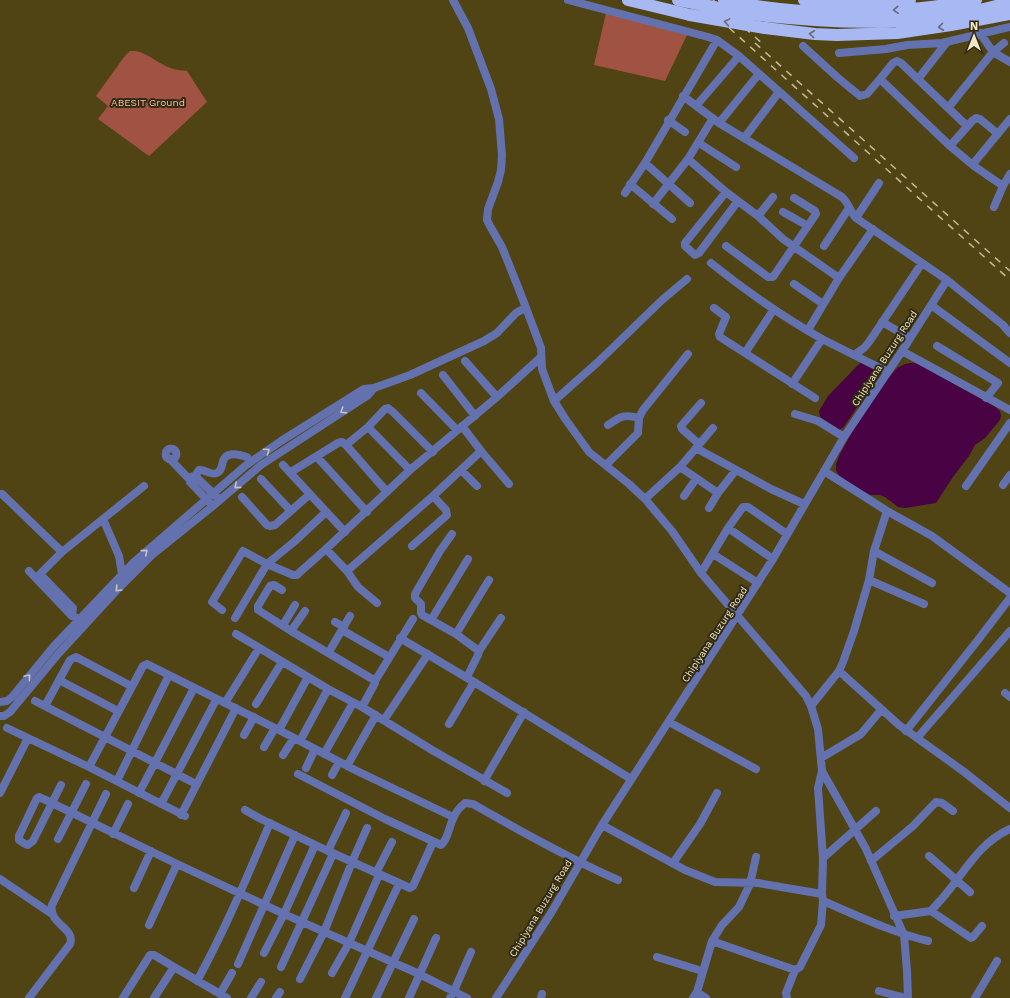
<svg xmlns="http://www.w3.org/2000/svg" width="1010" height="998" viewBox="0 0 1010 998" font-family="'Work Sans',sans-serif">
<style>
.green{fill:#a15343}
.water{fill:#490243}
.lines{fill:none;stroke-linecap:round;stroke-linejoin:round}
.minor{stroke:#6372af;stroke-width:8}
.highway{stroke:#a8b8f2;stroke-width:12}
.rail{stroke:#c7bc9a;stroke-width:1.5;stroke-dasharray:7 7;stroke-linecap:butt}
.highway-bridge{stroke:#a8b8f2;stroke-width:12}
.oneway{stroke:#676a76}
.oneway2{stroke:#c6c4c1}
.labels{text-anchor:middle;stroke-width:4;stroke-linejoin:round;paint-order:stroke}
.park-label{font-size:10px;fill:#fabdaf;stroke:#312a10}
.street-label{font-size:10px;fill:#f1e7c9;stroke:#312a10}
</style>
<rect width="100%" height="100%" fill="#504314"/>
<path class="green" d="M 606,13 L 687,35 L 665,81 L 594,65 Z
M 130,51 C 143,50 151,58 162,64 C 170,69 178,70 187,71 L 207,102 L 149,156 L 98,119 L 108,106 L 96,96 L 124,57 Z"/>
<path class="water" d="M 861,363 L 877,371 L 879,375 L 843,428 L 839,430 L 820,417 L 819,411 L 828,396 L 859,364 Z
M 910,363 L 915,363 L 925,367 L 994,406 L 1000,411 L 1001,416 L 1000,420 L 985,438 L 975,445 L 969,456 L 953,477 L 936,503 L 905,508 L 898,507 L 885,497 L 880,495 L 870,495 L 845,481 L 838,474 L 836,470 L 836,464 L 840,454 L 853,430 L 881,386 L 897,368 L 905,364 Z"/>
<g class="lines">
<path class="minor" d="M 453,0 L 468,28 L 491,89 L 499,119 L 502,155 L 501,170 L 498,182 L 488,209 L 487,220 L 490,226 L 502,247 L 520,292 L 541,348 L 542,369 L 554,401 L 566,420 L 589,452 L 629,484 L 645,499 L 672,531 L 701,573 L 806,696 L 811,706 L 818,729 L 822,771 L 866,849 L 904,935 L 907,971 L 908,998
M 568,0 L 708,37 L 717,40 L 739,56 L 854,158
M 980,33 L 993,52 L 1010,62
M 803,46 L 837,77 L 860,96 L 867,94 L 880,79 L 950,146 L 974,166 L 1003,186
M 839,53 L 886,49 L 907,45 L 942,43 L 1010,27
M 880,79 L 893,63 L 897,61 L 901,63 L 967,126
M 918,79 L 947,42
M 683,96 L 719,123 L 842,197 C 849,203 850,212 856,218 L 947,280 L 1003,325 L 1010,333
M 696,106 L 739,56
M 948,108 L 993,52 L 1004,43
M 668,120 L 685,132
M 719,123 L 758,75
M 745,137 L 779,92
M 699,143 L 736,167
M 950,146 L 973,120 L 976,118 L 980,119 L 998,134
M 688,159 L 726,192 L 758,216 L 783,239 L 839,278
M 645,163 L 690,203
M 973,164 L 1010,119
M 630,184 L 672,219
M 726,192 L 685,243 L 685,246 L 695,255 L 699,253 L 738,201
M 625,193 L 645,163 L 717,40
M 653,204 L 688,159 L 713,118
M 994,207 L 1003,186 L 1010,174
M 783,212 L 808,226
M 758,216 L 773,197
M 856,218 L 879,183
M 726,246 L 768,277 L 773,277 L 816,214 L 815,211 L 794,198
M 824,246 L 849,208
M 711,263 C 746,291 783,317 822,339 C 844,350 866,361 888,372
M 794,284 L 823,304
M 931,305 L 1010,363
M 714,308 L 726,317 L 719,334 L 720,337 L 815,398
M 882,322 L 910,338
M 808,330 L 839,278 L 873,229
M 937,346 L 998,383 L 986,398
M 902,351 L 1010,410
M 745,353 L 774,309
M 854,355 L 864,348 L 869,342 L 922,263
M 465,361 L 497,397
M 443,375 L 475,416
M 792,384 L 822,339
M 421,393 L 457,430
M 554,401 L 598,362 L 662,300 L 687,279
M 795,414 L 818,421 L 844,437
M 608,425 C 621,416 624,414 639,418
M 368,427 L 410,470
M 699,444 L 682,429 L 681,426 L 701,403
M 346,445 L 368,427 L 385,409 L 388,408 L 393,412 L 433,452
M 696,448 L 771,489 L 804,504
M165.5 454a5.5 5.5 0 1 1 11 0a5.5 5.5 0 1 1-11 0Z
M 481,451 L 509,484
M 317,457 L 367,512
M 170,459 L 190,480
M 283,465 L 345,532
M 606,465 L 638,433 L 639,418 L 643,410 L 688,354
M 680,467 L 718,493 L 709,508
M 461,470 L 477,486
M 824,471 L 887,511 L 932,536 L 1010,593
M 291,472 L 338,443 L 342,442 L 346,445 L 387,492
M 195,476 L 199,470 C 205,469 211,476 217,473 C 223,470 221,464 224,459 C 228,451 241,455 247,457
M 261,479 L 290,510
M 1003,485 L 1010,475
M 966,486 L 1010,423
M 718,493 L 736,470
M 2,494 L 62,552
M 684,496 L 696,479
M 242,497 L 267,525 L 270,526 L 275,525 L 310,494
M 645,499 L 680,467 L 713,428
M 210,503 L 190,482 L 191,477 L 195,476 L 217,497
M 103,519 L 119,556 L 122,574
M 728,528 L 773,559
M 452,534 L 440,551 L 415,594 L 415,598 L 421,604 L 421,613 L 422,615 L 456,634 L 479,651 L 478,655 L 467,677
M 412,546 L 447,515 L 446,510 L 433,496
M 326,549 L 410,470 L 497,397 L 541,357
M 874,551 L 932,583
M 713,554 L 758,583
M 29,571 L 72,616 L 75,617
M 347,571 L 433,496 L 481,451 L 462,426
M 701,573 L 728,528 L 743,507 L 748,507 L 787,534
M 869,580 L 924,604
M 282,590 L 274,585 L 270,586 L 258,606 L 258,610 L 291,631 L 374,680 L 375,683 L 362,707
M 222,610 L 212,602 L 243,551 L 267,564 L 293,575 L 297,575 L 300,572 L 326,549 L 347,571 L 358,587 L 377,603
M 72,616 L 73,608 L 40,574 L 62,552 L 144,486
M 235,618 L 267,564 L 295,541 L 326,512
M 431,620 L 468,559
M 335,622 L 344,627
M 283,625 L 295,605
M 342,630 L 389,657
M 291,631 L 305,611
M 236,634 L 328,689 L 362,707 L 432,750 L 507,793
M 456,634 L 489,580
M 400,638 L 474,682 L 631,779
M 479,651 L 501,618
M 329,652 L 350,616
M 839,671 L 899,725 L 963,771 L 1010,808
M 59,680 L 118,711
M 375,681 L 413,619
M 1005,693 L 1010,697
M 35,701 L 196,784
M 0,702 L 7,701 L 12,697 L 54,646 L 134,562 L 245,466 L 281,441 L 364,389 L 374,388 L 410,375 L 484,341 L 497,333 L 516,313 L 525,308
M 225,703 L 259,648
M 256,704 L 282,662
M 45,706 L 70,660 L 76,657 L 131,686
M 811,706 L 839,671 L 843,662 L 854,631 L 869,580 L 874,551 L 887,511
M 0,716 L 4,716 L 10,712 L 59,653 L 116,591 L 152,555 L 213,506 L 261,465 L 367,396 L 374,388
M 384,720 L 428,654
M 669,722 L 756,769
M 449,724 L 474,682
M 7,728 L 89,767 L 143,666 L 147,664 L 279,730 L 357,771 L 453,817
M 279,730 L 308,677
M 906,731 L 978,640 L 1010,598
M 244,735 L 254,717
M 917,738 L 1010,631
M 300,741 L 328,689
M 264,747 L 275,728
M 324,754 L 353,703
M 283,755 L 294,738
M 821,758 L 861,734 L 881,710
M 347,766 L 376,715
M 89,767 L 185,816
M 306,768 L 315,749
M 822,771 L 818,788 L 823,858 L 822,894
M 298,774 L 385,819 L 441,845 C 448,840 449,826 453,819 C 455,813 460,807 465,803 L 473,804 C 520,831 568,858 618,880
M 332,775 L 339,762
M 117,781 L 169,675
M 484,781 L 524,712
M 61,785 L 33,841 L 28,845 L 25,844 L 19,840 L 19,836 L 37,798 L 39,797 L 52,803 L 177,864 L 284,914 L 417,973 L 467,998
M 0,793 L 28,738
M 139,793 L 194,688
M 161,804 L 216,700
M 245,810 L 259,818 L 328,851 L 410,888 L 413,886 L 433,842
M 181,815 L 236,708
M 602,825 L 685,870 L 715,882 L 758,883 L 822,894 L 823,901 C 858,916 891,932 928,941
M 113,834 L 128,804
M 58,839 L 86,784
M 328,851 L 346,813
M 929,856 L 970,892
M 823,858 L 876,811
M 871,861 L 913,826 L 936,802 L 942,803 L 953,811
M 673,863 L 700,824 L 717,793
M 376,873 L 392,842
M 0,879 L 52,914
M 134,888 L 151,851
M 931,911 C 936,905 941,900 945,895 C 965,871 980,842 1010,829
M 894,916 L 931,911 L 971,938 L 973,937 L 982,926
M 149,925 L 177,864
M 712,941 L 795,970 L 800,967 L 821,925 L 823,901
M 264,953 L 284,914 L 315,845
M 657,957 L 702,971
M 238,964 L 295,835
M 281,967 L 333,854
M 332,973 L 349,943 L 379,875
M 300,979 L 324,932 L 352,862 L 367,828
M 197,981 C 225,930 247,877 270,823
M 879,991 L 906,998
M 697,992 L 706,998
M 220,994 L 232,973
M 29,998 L 70,944 C 76,928 48,924 52,905 L 106,794
M 123,998 L 150,955 L 154,955 L 174,967
M 154,998 L 174,967 L 227,998
M 251,998 L 261,982
M 276,998 L 280,992
M 345,998 L 399,884
M 376,998 L 414,919
M 409,998 L 436,938
M 450,998 L 454,991 L 471,952
M 496,998 L 551,913 L 602,825 L 773,559 L 844,437 L 902,351 L 947,280
M 541,998 L 542,994
M 693,998 L 697,992 L 712,941 L 722,925 L 739,907 L 750,884 L 756,857
M 787,998 L 786,993 L 795,970
M 975,998 L 997,961"/>
<path class="highway" d="M 628,0 L 690,15
M 724,0 C 787,14 858,15 922,8 C 940,6 958,4 976,0
M 804,0 L 870,2 L 910,0
M 750,14 C 836,24 926,28 1010,2
M 765,28 L 815,34 L 837,35 L 897,33 L 951,25 L 1010,14"/>
<path class="rail" d="M 698,0 L 1010,280
M 713,0 L 764,45
M 755,43 L 1010,271"/>
<path class="highway-bridge" d="M 678,0 L 750,14
M 690,15 L 765,28"/>
</g>
<defs><path id="oneway-chevron" d="M-2-3.5L2.5 0L-2 3.5" fill="none" stroke-width="1.6" stroke-linecap="round" stroke-linejoin="round"/></defs>
<g class="oneway">
<use href="#oneway-chevron" transform="translate(896 10) rotate(176)"/>
<use href="#oneway-chevron" transform="translate(727 22) rotate(-170)"/>
<use href="#oneway-chevron" transform="translate(941 27) rotate(172)"/>
<use href="#oneway-chevron" transform="translate(812 34) rotate(-174)"/>
</g>
<g class="oneway2">
<use href="#oneway-chevron" transform="translate(343 411) rotate(148)"/>
<use href="#oneway-chevron" transform="translate(267 451) rotate(-35)"/>
<use href="#oneway-chevron" transform="translate(237 486) rotate(139)"/>
<use href="#oneway-chevron" transform="translate(145 552) rotate(-41)"/>
<use href="#oneway-chevron" transform="translate(118 589) rotate(133)"/>
<use href="#oneway-chevron" transform="translate(28 677) rotate(-50)"/>
</g>
<g class="labels">
<g class="park-label">
<text x="148" y="106">ABESIT Ground</text>
</g>
<g class="street-label">
<text transform="translate(884 358) rotate(-57)" y="4">Chipiyana Buzurg Road</text>
<text transform="translate(714 634) rotate(-57)" y="4">Chipiyana Buzurg Road</text>
<text transform="translate(540 908) rotate(-59)" y="4">Chipiyana Buzurg Road</text>
</g>
</g>
<g transform="translate(974 36)" stroke="#312a10" stroke-width="3" paint-order="stroke">
<path d="M0-3L7 15L0 10L-7 15Z" fill="#f1e7c9"/>
<text y="-6" font-size="11" font-weight="bold" text-anchor="middle" fill="#f1e7c9">N</text>
</g>
</svg>
